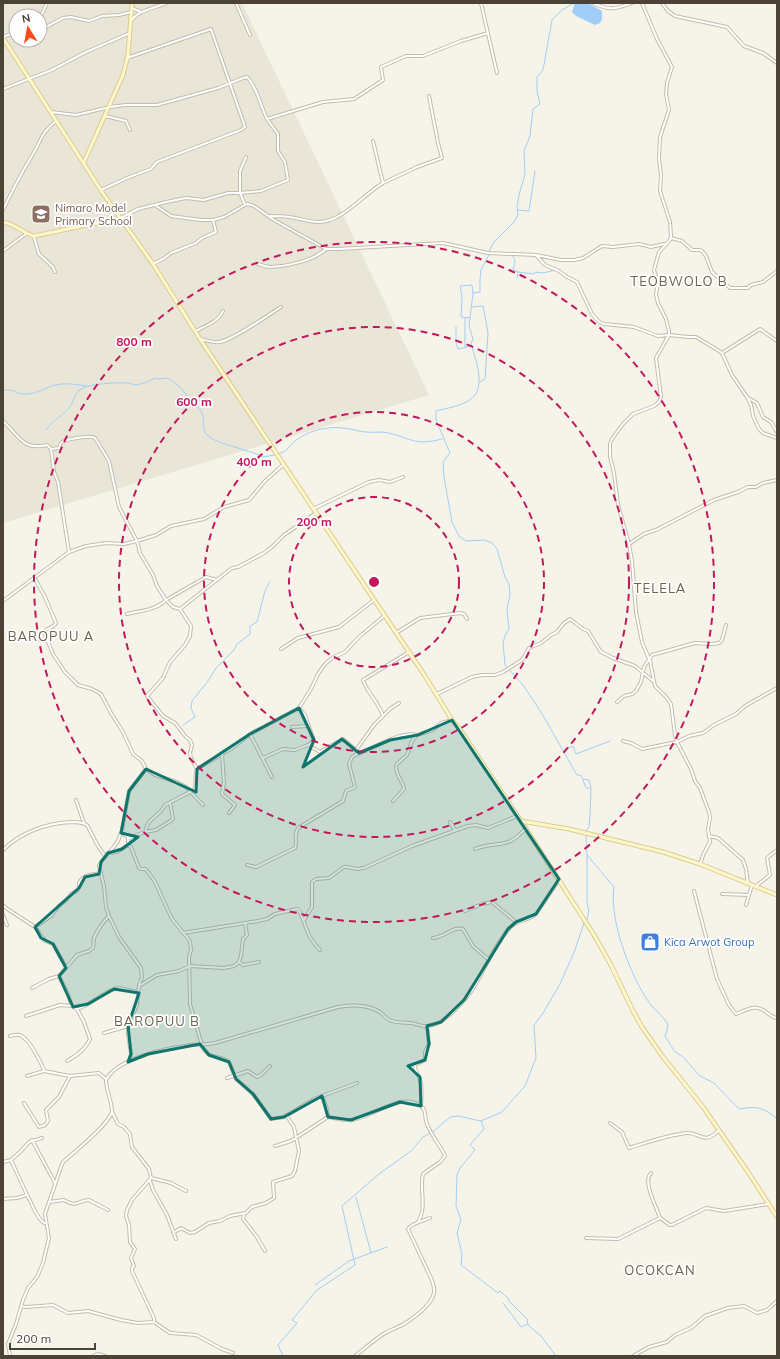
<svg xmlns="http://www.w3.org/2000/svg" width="780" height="1359" viewBox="0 0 780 1359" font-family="Mulish,sans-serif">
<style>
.residential{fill:#eae6d7;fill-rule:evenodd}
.water{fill:#a1cef8}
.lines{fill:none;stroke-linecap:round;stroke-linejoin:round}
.stream{stroke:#a1cef8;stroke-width:1}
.street-casing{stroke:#c3bcab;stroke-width:4}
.secondary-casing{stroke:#dacc95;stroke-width:5}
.street{stroke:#fff;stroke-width:2}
.secondary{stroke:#fff6ca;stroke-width:3}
.marked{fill:#0f766e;fill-opacity:0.2;stroke:#0f766e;stroke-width:3;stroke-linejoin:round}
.ring{fill:none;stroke:#c2185b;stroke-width:2;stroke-dasharray:7 5}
.labels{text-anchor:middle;stroke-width:3.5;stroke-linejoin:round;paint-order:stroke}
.education-label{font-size:11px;fill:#785e54;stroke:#fff;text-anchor:start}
.shop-label{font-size:11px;fill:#366cbe;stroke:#fff;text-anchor:start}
.quarter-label{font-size:13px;letter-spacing:1px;fill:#6f634d;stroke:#fff}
.centre{fill:#c2185b;stroke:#fff;stroke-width:2}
.ring-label{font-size:12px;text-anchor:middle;font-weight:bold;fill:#c2185b;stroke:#fff;stroke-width:3.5;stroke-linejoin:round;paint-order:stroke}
</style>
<rect width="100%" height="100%" fill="#f6f3e9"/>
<path class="residential" d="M 3,3 L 242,3 L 429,395 L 3,523 ZM 16,16 L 40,16 L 40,40 L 16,40 Z"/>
<path class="water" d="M 575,3 L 588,3 L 602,11 L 602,19 L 600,23 L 595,25 L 576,16 L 572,12 Z"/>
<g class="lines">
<path class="stream" d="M 574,3 L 562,10 L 552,20 L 543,70 L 537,77 L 537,91 L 540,104 L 533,109 L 530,136 L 524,151 L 525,174 L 519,195 L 517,207 L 518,215 L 514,222 L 494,242 L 490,249 L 489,255 L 486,260 L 481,270 L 480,279 L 480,292 L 473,293 L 469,326 L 473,339 L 471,343 C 475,359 487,387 471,399 C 462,406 447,408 436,411 L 436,420 L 450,453 L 443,462 L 444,477 L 452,522 L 459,536 L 466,541 L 485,540 L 492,543 L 497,549 L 505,577 L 509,584 L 510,595 L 507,609 L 509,629 L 505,636 L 503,643 L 505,665 L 523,685 L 541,712 L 577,775 L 580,775 L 583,779 L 589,780 L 591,788 L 590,816 L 589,827 L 586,831 L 586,836 L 587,855 L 614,887 C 609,919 629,971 646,998 C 652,1008 662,1015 668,1024 L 667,1030 L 665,1036 L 675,1052 L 682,1056 L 700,1076 L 714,1083 L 739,1109 C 756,1106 764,1107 777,1119
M 518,210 L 529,211 L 535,171
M 512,255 C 516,259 515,264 513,269 L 518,272 L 534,274 L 535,272 L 543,273 L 555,270
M 517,278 L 518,272
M 472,307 L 483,306 L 488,333 L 485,379 L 480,382
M 465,318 L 465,347
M 470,318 L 461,317 L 462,296 L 460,286 L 472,285 L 473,293
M 456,327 L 456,342 L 458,349 L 471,346
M 3,391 C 11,387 16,394 24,394 C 36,395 47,386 60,384 C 69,383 78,385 87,386
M 46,430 C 53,420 58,419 66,411 C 74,405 73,394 81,389 C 89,384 117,382 127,383 C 130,383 133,385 136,385 C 143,384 150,380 156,378 L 158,379 L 168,378 C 170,379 181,388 182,389 C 186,394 189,400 193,404 C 196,407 200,408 202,413 C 205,420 201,430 208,436 C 219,445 248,449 263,457 L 275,455
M 278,454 C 287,452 288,447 295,441 C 304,434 316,429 328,428 C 340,426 353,430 365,432 C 373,433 381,431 389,433 C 413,439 415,446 442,439
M 183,725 L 195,717 L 191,708 L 192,701 L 208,681 L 216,668 L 234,650 L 237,644 L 250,634 L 250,626 L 257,622 L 265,591 L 270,581
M 565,749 L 573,746 L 576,754 L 610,741
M 583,780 L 586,788 L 590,788
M 587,920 L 589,910 L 587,903 L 587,855
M 356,1197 L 371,1253
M 315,1285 L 349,1261 L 387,1247
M 503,1303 L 521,1327 L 528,1324
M 283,1356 L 278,1345 L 297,1323 L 292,1320 L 317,1290 L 355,1265 L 342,1206 L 379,1174 L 411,1151 L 423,1137 L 434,1131 L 450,1117 L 458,1116 L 481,1121
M 556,1356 L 541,1336 L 528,1325 L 527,1319 L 508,1300 L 509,1299 L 500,1291 L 498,1293 L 461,1265 L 462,1254 L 457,1233 L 461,1220 L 456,1206 L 457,1175 L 460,1168 L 475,1150 L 470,1145 L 484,1129 L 481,1121 L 502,1112 L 525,1086 L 536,1058 L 534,1025 L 543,1013 L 560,984 L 575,950 L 584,923"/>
<g class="street-casing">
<path id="street" d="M 236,3 L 250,35
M 481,3 L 497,73
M 593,3 C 609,11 616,9 632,3
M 642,3 L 657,39 L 672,67 L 667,83 L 666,94 L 669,110 L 660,137 L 659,159 L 661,175 L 660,191 L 670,222 L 671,236 L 670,240 L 659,252 L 654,270 L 658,283 L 656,294 L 658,303 L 666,319 L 669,331 L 669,335 L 656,358 L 661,397 L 659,402 L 654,406 L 633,414 L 623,424 L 612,439 L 610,444 L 610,457 L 614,473 L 618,505 L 629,544 L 632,561 L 636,612 L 642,642 L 650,661 L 655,686 L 667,698 L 671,704 L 675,735 L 677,742 L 691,769 L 695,781 L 700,788 L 709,812 L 710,818 L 708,829 L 710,842 L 704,853 L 700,864
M 662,3 L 668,11 L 675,16 L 727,27 L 744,46 L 763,53 L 777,63
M 132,8 L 141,12
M 40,18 L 47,3
M 131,21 C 138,10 155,8 167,3
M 40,28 L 46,27 L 63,18 L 71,17 L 89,21 L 102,16 L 119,15 L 131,12
M 3,37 L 16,32
M 3,89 L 52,70 L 84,53 L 130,33
M 51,112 L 76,115 L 110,107 L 125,105 L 157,105 L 218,88 L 243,78 L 247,77 C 258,89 260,105 267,119 L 323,102 L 354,99 L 383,80 L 381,67 L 406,56 L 423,56 L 461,41 L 488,33
M 105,116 L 126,121 L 130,130
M 246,157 L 240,171 L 240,193 L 261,191 L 288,180 L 285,162 L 278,151 L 278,134 L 267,119
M 383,183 L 417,167 L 442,158 L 438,143 L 429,96
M 101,190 L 127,178 L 151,169 L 157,162 L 241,130 L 245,127 L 211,29 L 127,58
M 155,205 L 171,216 L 201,220 L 213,220 L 224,217 L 245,205
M 3,210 C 12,191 22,172 33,154 C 42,139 41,133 56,121
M 270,216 C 276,216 283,216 289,217 C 299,218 308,222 319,222 C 342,222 364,194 383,183 L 373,141
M 121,218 L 138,209 L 166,202 L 186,198 L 204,200 L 228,193 L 240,193 L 245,205 L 248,204 L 254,206 L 274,220 L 326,249 L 338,249 L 443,243 L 488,253 L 536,255 L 545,265 L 559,271 L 567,277 L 577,282 L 592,314 L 598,321 L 604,324 L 634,327 L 658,336 L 669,335 L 688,337 L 696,337 L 716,349 L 722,353 L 732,375 L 747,397 L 751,405 L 753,416 L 759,429 L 763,433 L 777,438
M 34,237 L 39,254 L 53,267 L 55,272
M 671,238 L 682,241 L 692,250 L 700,250 L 702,251 L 706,256 L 712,272 L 730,288 L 748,288 L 751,285 L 763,282 L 777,271
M 3,251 L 27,233
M 536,255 L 561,260 L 574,260 L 583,258 L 602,246 L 613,247 L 639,244 L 651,247 L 664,244
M 153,264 L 163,259 L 171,253 L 196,243 L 202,238 L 216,232 L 213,220
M 258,264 C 262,265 266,267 270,267 C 288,266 313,261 326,249
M 196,331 C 205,326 218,322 223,311
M 200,339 C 206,340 213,343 219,342 C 232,341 268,315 281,307
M 722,353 L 760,329 L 777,341
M 748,398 L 757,403 L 763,417 L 771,422 L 777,432
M 3,421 C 19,436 23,451 47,445 L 51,449 L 54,472 L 58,482 L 69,552
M 51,449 L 59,448 C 60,446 60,443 62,442 C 67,439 90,435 95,438 L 109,461 L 119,507 L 137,541 L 140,553 L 153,575 L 157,586 L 166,600 L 206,577 L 217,580
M 313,509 L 369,482 L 379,480 L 390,482 L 403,477
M 629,544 L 644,534 L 658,529 L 714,500 L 738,492 L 748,487 L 756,487 L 763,483 L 777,480
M 34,577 L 45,597 L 56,623 C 54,628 47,627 44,632 L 53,654 L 65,672 L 78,685 L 92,689 L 101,694 L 111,713 L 123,732 L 133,754 L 142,761 L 146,769 L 155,775 L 177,782 L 186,787 L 203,805
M 3,601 L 69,552 L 86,546 L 106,543 L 124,544 L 137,541 L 156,535 L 171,526 L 204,519 L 224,507 L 249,500 L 265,481 L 284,464
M 180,609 L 232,568 L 238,567 L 264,553 L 272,547 L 284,535 L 316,513
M 127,614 C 140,611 156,610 166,600 L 173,607 L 180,609 L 191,626 L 190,636 L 185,645 L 170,662 L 163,678 L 147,696 L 163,716 L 175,723 L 186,737 L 190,740 L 192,745 L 190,753 L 191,758 L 197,769
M 396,633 L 420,618 L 460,613 L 464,614 L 467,619
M 281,649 L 298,638 L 339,627 L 374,600
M 437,694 L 472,677 L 482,675 L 495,675 L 503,672 L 522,660 L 529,648 L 541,643 L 551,635 L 557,632 L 563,624 L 570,619 L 583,629 L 588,631 L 601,652 L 613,658 L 635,666 L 653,681
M 617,702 L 624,696 L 632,694 L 636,691 L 641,682 L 644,667 L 652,655 L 695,643 L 712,644 L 719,643 L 722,640 L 726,625
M 383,716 C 379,702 367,693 363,680 L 409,652
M 292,727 L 308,726
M 250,734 L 272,777
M 623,741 L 631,743 L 642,749 L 677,742 L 689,736 L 703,733 L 714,725 L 736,714 L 745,706 L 777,688
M 308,745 L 320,752 L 343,739 L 356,750 L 357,754
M 356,750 L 374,725 L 390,709 L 399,703
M 222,754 L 224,783 L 222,794 L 235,805 L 229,813
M 263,758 L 283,749 L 295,750 L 308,745 L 314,741 L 305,715 L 299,708
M 76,800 L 84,823
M 393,801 L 404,789 L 403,785 L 397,773 L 396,767 L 397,764 L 407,755 L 412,741 L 417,735 L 433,730 L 441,723 L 452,720
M 450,822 L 455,830
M 145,832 L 156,830 L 172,820 L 173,818 L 170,803
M 709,836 L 718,838 L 743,860 L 746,869 L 748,884
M 129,838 L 145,832 L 147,826 L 150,821 L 162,810 L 165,805 L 194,790 C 197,784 194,776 197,769 L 234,747 L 250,734 L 299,708 L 311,689 L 318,674 L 325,664 L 332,658 L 345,652 L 359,637 L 384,616
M 128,845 L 131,847 L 139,868 L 141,869 L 145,869 C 148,871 151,877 154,880 L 172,919 L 190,941 L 191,950 L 189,957 L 190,1004 L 202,1045
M 475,849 C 498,840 506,851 526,828
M 3,850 C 21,832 47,823 72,822 C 77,822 82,822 87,825 L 98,846 L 105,856
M 108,853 L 117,852 L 128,845 L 128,837 L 121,833
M 247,865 L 256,867 L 295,848 C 298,840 293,836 298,828 L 343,801 L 346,791 L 355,787 L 349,764 L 352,757 L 357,754 C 373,749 401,730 417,735
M 756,886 L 770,875 L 767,858 L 777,850
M 694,891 L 717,979 L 729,1005 L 736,1014 C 744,1011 755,1004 763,1010 C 768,1013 771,1017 777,1018
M 722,894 L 749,895
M 3,905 L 6,908 L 35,927 L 45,941 L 53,944 L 66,967
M 746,905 L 752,885
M 465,911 L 482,904 L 492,902 L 516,922
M 3,915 L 7,925
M 109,916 L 119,937 L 141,968 L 142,977 L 139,985
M 304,920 L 312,907 L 312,882 L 316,879 L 329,878 L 344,867 L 347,867 L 357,869 L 364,868 L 412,846 L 468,826 L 476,825 L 488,828 L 517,816
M 35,927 L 51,916 L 59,906 L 66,900 L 71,894 L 78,890 C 79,888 79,886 79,883 C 83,874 92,875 100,873
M 183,933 L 258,921 L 267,919 L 275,914 L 297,909 L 299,910 C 307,927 306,936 320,950
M 433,938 C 445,937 453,926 463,929 L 473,946 L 489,960
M 239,962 L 243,965 L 259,962
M 59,976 L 68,994 L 71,1004 L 73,1007 L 77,1009 C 90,1006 108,988 119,988 C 125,989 132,991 138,992
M 32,988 L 49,979 L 59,976 L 77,955 L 89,951 L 93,948 C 94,945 93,941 94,938 C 97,931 103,922 109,916 L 106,907 L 104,886 L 99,866 L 101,862 L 113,848 L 118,841 L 122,830 L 129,791 L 146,769
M 26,1016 L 60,1005 L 72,1006
M 104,1033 L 128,1026
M 10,1036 C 14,1035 17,1034 20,1035 C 30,1040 40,1061 44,1070
M 201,1045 L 204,1050 L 209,1055 L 224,1059 L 229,1062 L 236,1079 L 253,1094 L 271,1119 L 284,1117 L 314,1099 L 357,1083
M 67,1061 C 77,1055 85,1050 90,1039 L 84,1022 L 77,1009
M 129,1061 L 131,1054 L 128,1034 L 128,1026 L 137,1005 L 139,986 L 157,975 L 179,971 L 190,966 L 224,968 L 234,966 L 239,962 L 241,956 L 243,939 L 247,935 L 245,923
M 27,1076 L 44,1071 L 70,1076 L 99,1073 L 106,1079
M 227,1078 L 248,1071 L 257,1077 L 261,1075 L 270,1066
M 322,1096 L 327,1109 L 328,1117
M 24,1103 L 39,1127 L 45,1125 L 48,1121 L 46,1110 L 59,1097 L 70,1076
M 421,1106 C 421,1098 423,1088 420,1080 C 418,1073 415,1073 415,1065 L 425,1060 L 425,1052 L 429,1044 L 427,1026
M 112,1112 L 118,1124 L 124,1127 L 130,1134 L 132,1147 L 149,1169 L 151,1178 L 132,1200 L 127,1210 L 126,1216 L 129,1225 L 130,1242 L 135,1249 L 131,1258 L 134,1266 L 132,1268 L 132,1271 L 154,1318 L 154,1322
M 610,1123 L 622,1132 L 629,1148 C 648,1142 668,1135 687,1133 C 700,1132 704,1146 719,1130
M 32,1140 L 55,1183
M 275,1146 L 291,1141 L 328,1117 C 335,1118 344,1121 352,1120 C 372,1118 402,1090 422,1107 C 427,1111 424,1118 427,1124 C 431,1135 440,1145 445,1156 L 440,1162 L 423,1174 C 419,1189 428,1209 417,1223
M 3,1162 L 11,1160
M 651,1173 C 642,1181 657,1208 660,1218
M 151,1178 L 171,1183 L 186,1191
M 150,1181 L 153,1190 L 167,1215 L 176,1239
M 27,1195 L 11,1160 L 20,1152 L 29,1142 L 42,1138
M 3,1199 L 17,1198 L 27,1195 C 33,1205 35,1216 44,1223 L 46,1223
M 49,1202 L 64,1200 C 78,1208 76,1201 89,1200 L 108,1210
M 244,1213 L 243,1219 L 257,1237 L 265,1251
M 173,1233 L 181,1228 L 190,1233 L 195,1232 L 209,1223 L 220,1221 L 230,1216 L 246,1213 L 252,1207 L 266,1203 L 274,1198 L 273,1182 L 292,1176 L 295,1171 L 299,1151 L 294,1127 L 286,1115
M 586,1238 L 618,1239 L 660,1218 L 670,1225 L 672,1225 L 706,1208 L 724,1211 L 769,1204
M 21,1306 L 26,1307 L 53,1305 L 68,1313 L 88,1311 L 121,1320 L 138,1323 L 154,1322 L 170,1333 L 196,1335 L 222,1349 L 233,1353
M 10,1356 L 8,1344 L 16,1324 L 23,1300 L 28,1288 L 37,1277 L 43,1263 L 49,1238 L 45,1214 L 61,1167 L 63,1162 C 73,1153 111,1123 112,1111 C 112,1101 106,1091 106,1080 C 117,1058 167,1048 190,1045 C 199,1044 206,1045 215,1043 L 338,1007 C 352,1005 367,1004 380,1012 C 384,1015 387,1020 392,1021 C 397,1023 404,1022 410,1023 C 415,1023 419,1026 425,1026 C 438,1026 445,1019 454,1011 C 462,1003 470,995 475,985 C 486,967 494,946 508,930 C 516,919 527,922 536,914 L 559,880
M 93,1356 L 98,1354 L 105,1356
M 355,1356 C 364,1349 373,1341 382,1335 C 389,1330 397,1328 404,1324 C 415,1317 431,1306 434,1293 C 435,1288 433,1283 431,1278 L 408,1229 C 412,1223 422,1221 430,1218
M 633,1356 L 649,1347 L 667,1342 L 675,1335 L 691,1328 L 705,1316 L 728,1308 L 744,1306 L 757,1313 L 767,1310 L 777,1301"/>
</g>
<g class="secondary-casing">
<path id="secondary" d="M 3,38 L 102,192 L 153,264 L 200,339 L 425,676 L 452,720 L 461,731 L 521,821 L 594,935 L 611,965 L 633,1011 L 642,1027 L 663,1057 L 703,1107 L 748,1172 L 777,1217
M 84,162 L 123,75 L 128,55 L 132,3
M 3,222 C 15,224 23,233 34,236 L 121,218
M 521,821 L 569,829 L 663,852 L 700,864 L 777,895"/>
</g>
<use href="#street" class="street"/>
<use href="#secondary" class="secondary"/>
</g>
<path class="marked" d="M 299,708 L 314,740 L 303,767 L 342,739 L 359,753 L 390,740 L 418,735 L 452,720 L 559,879 L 536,914 L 516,922 L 508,929 L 464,1000 L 441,1022 L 427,1026 L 429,1044 L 425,1060 L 408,1066 L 420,1077 L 421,1106 L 400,1102 L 351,1120 L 328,1117 L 322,1096 L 284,1117 L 271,1119 L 253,1094 L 236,1079 L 229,1062 L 209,1055 L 200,1044 L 148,1054 L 128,1062 L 131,1054 L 128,1026 L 139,993 L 114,989 L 88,1004 L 73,1007 L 59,976 L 66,968 L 53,944 L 41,938 L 35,927 L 79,888 L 85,877 L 99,874 L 101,862 L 108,853 L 122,849 L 138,837 L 121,833 L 129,791 L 146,769 L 196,792 L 197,769 L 250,734 Z"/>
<g class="ring">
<circle cx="374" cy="582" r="85"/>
<circle cx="374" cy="582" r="170"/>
<circle cx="374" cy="582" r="255"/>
<circle cx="374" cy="582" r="340"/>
</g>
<defs>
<g id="school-square" transform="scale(1)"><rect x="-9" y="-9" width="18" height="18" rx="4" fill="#8d6e63" stroke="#fff"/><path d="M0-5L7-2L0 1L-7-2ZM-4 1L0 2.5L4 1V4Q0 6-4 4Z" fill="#fff"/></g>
<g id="shop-square" transform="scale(1)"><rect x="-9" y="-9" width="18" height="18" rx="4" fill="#3f7fe0" stroke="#fff"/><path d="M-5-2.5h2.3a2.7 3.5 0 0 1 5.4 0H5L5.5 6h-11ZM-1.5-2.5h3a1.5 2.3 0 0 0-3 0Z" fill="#fff"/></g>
</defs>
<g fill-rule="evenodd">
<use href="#school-square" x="41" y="214"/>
<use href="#shop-square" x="650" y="942"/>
</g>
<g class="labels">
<g class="education-label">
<text x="55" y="212">Nimaro Model<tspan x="55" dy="13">Primary School</tspan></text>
</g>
<g class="shop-label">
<text x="664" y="946">Kica Arwot Group</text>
</g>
<g class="quarter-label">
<text x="679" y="286">TEOBWOLO B</text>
<text x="660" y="593">TELELA</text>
<text x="51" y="641">BAROPUU A</text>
<text x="157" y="1026">BAROPUU B</text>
<text x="660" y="1275">OCOKCAN</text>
</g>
</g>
<circle cx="374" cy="582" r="6" class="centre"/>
<g class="ring-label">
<text x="134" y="346">800 m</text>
<text x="194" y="406">600 m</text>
<text x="254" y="466">400 m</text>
<text x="314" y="526">200 m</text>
</g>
<rect width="780" height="1359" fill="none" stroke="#4b4436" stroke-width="8"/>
<g transform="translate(28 28) rotate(349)"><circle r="19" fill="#ffffff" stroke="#b7b4af"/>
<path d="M0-3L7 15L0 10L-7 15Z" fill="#ff4b17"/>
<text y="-6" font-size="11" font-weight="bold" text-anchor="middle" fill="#4b4436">N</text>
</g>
<path d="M10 1343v6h85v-6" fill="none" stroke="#4b4436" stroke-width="2"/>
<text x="16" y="1343" font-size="12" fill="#4b4436" stroke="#ffffff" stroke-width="3" paint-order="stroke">200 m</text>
</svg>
